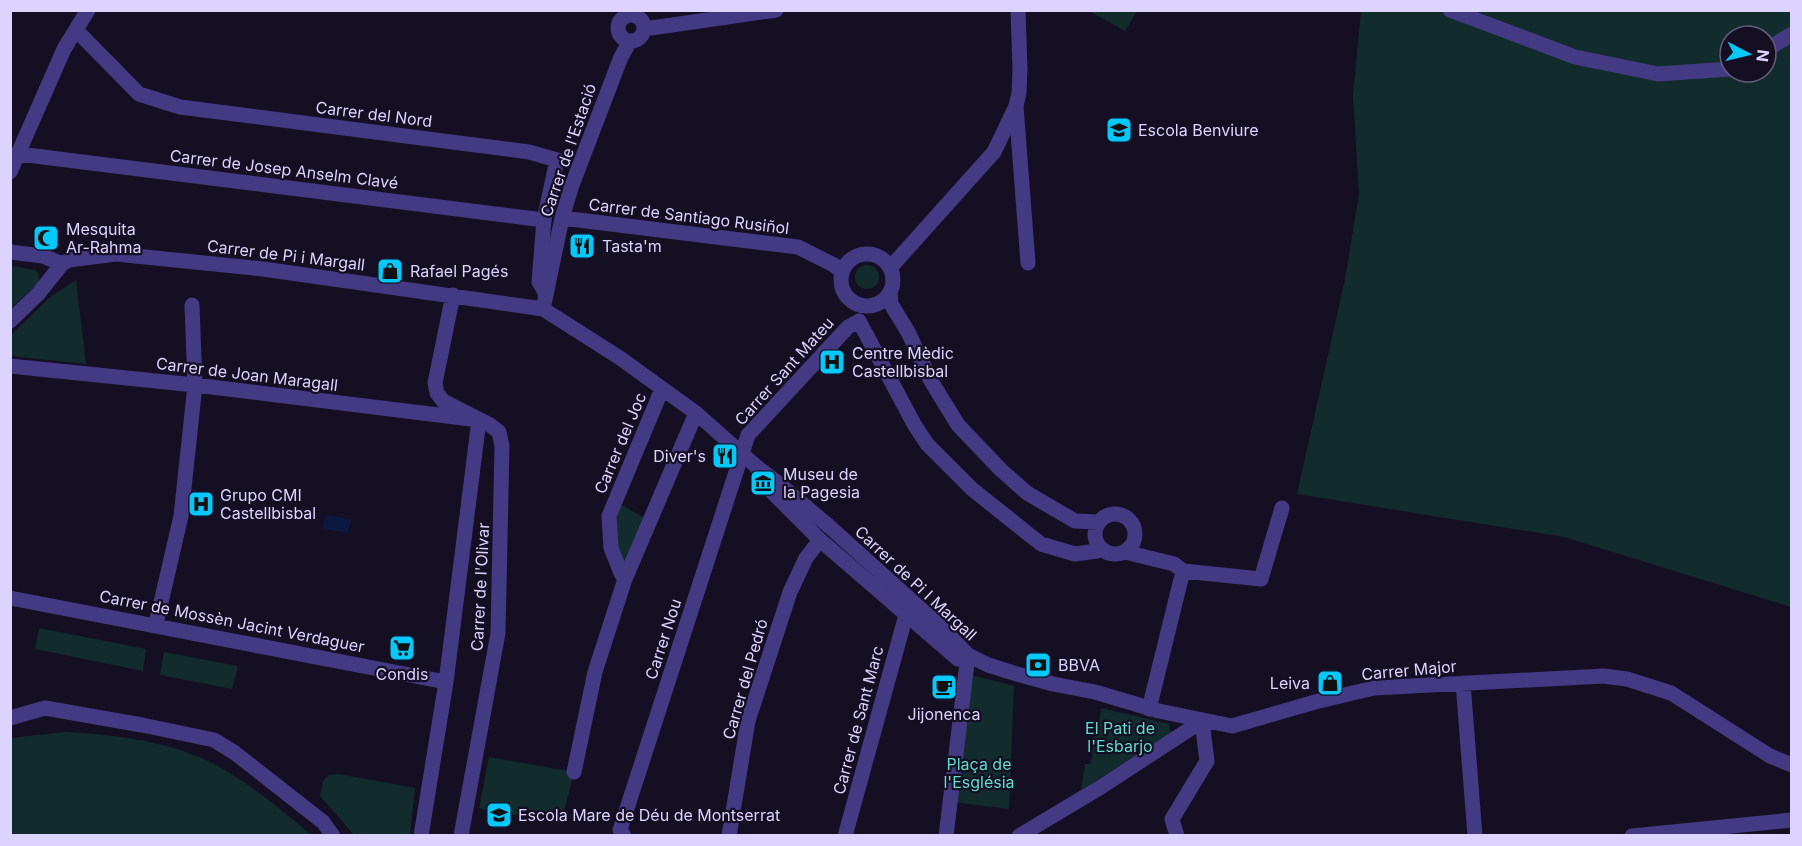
<svg xmlns="http://www.w3.org/2000/svg" width="1802" height="846" viewBox="0 0 1802 846" font-family="Inter,sans-serif">
<style>
.green{fill:#122c2e;fill-rule:evenodd}
.water{fill:#0b1942}
.lines{fill:none;stroke-linecap:round;stroke-linejoin:round}
.pedestrian{stroke:#443a83;stroke-width:15}
.minor{stroke:#443a83;stroke-width:15}
.labels{text-anchor:middle;stroke-width:4.5;stroke-linejoin:round;paint-order:stroke}
.street-label{font-size:16px;fill:#dcd3fe;stroke:#150f24}
.poi-label{font-size:16px;fill:#dcd3fe;stroke:#150f24;text-anchor:start}
.park-label{font-size:16px;fill:#5fdecb;stroke:#150f24}
</style>
<rect width="100%" height="100%" fill="#150f24"/>
<path class="green" d="M 1089,11 L 1137,11 L 1125,31 Z
M 1361,11 L 1791,11 L 1791,607 L 1564,537 L 1297,494 L 1345,279 L 1359,194 L 1353,96 ZM 1730,36 L 1766,36 L 1766,72 L 1730,72 Z
M855 277a12 12 0 1 1 24 0a12 12 0 1 1-24 0Z
M 11,266 L 35,270 L 39,274 L 38,283 L 11,308 Z
M 76,280 L 86,364 L 11,356 L 11,335 L 49,298 Z
M 619,503 L 644,518 L 624,571 C 615,548 607,527 619,503 Z
M 39,628 L 146,649 L 143,671 L 35,649 Z
M 164,652 L 238,666 L 232,689 L 160,675 Z
M 959,672 L 1014,686 L 1009,809 L 945,801 Z
M 1101,708 L 1169,724 L 1171,733 L 1081,790 L 1085,764 L 1091,764 L 1095,730 L 1099,725 Z
M 65,732 C 117,735 171,741 218,766 C 249,783 284,812 311,835 L 11,835 L 11,738 Z
M 489,757 L 574,772 L 561,823 L 479,808 Z
M 339,774 L 415,788 L 410,835 L 354,835 L 320,796 L 323,781 L 329,775 Z"/>
<path class="water" d="M 325,514 L 351,520 L 348,533 L 323,529 Z"/>
<g class="lines">
<path class="pedestrian" d="M 544,220 L 539,282 L 546,294
M 757,467 L 766,486 L 820,540 L 958,659 L 968,655"/>
<path class="minor" d="M 1450,10 L 1575,57 L 1658,74 L 1730,69
M618 28a13 13 0 1 1 26 0a13 13 0 1 1-26 0Z
M 644,29 L 776,10
M 1766,50 L 1792,34
M 1016,106 L 1028,263
M 19,154 L 544,220 L 557,160 L 529,152 L 180,107 L 139,94 L 77,31
M 10,172 L 64,49 L 88,10
M 562,218 L 798,247 L 834,265 L 842,272
M 10,252 L 43,256 L 62,264
M841 280a26 26 0 1 1 52 0a26 26 0 1 1-52 0Z
M 890,268 L 994,152 L 1016,106 L 1019,93 L 1020,69 L 1018,10
M 890,292 L 891,304 L 908,332 L 931,381 L 958,425 L 1001,470 L 1027,493 L 1075,521 L 1099,522
M 453,295 L 435,383 L 437,393 L 443,401 L 490,425 L 499,432 L 502,446 L 498,633 L 461,836
M 543,309 L 562,218 L 572,185 L 621,57 L 630,41
M 10,321 L 38,294 L 62,264 L 69,260 L 116,254 L 263,269 L 543,309 L 620,358 L 696,413 L 757,467 L 778,483 L 831,528 L 942,628 L 968,655 L 988,665 L 1017,674 L 1053,684 L 1095,692 L 1159,711 L 1232,726 L 1315,702 L 1374,688 L 1603,676 L 1627,679 L 1671,693 L 1770,756 L 1792,765
M 859,321 L 914,424 L 927,444 L 972,489 L 1041,544 L 1075,554 L 1097,551 L 1100,548
M 10,366 L 195,385 L 479,420 L 446,682 L 421,836
M1095 534a20 20 0 1 1 40 0a20 20 0 1 1-40 0Z
M 1125,552 L 1174,564 L 1183,571 L 1261,579 L 1282,508
M 625,579 L 621,573 L 611,548 L 609,516 L 662,389
M 10,598 L 446,682
M 156,624 L 181,516 L 195,385 L 192,305
M 1463,683 L 1475,836
M 1149,709 L 1183,571
M 10,718 L 45,708 L 142,725 L 214,740 L 235,753 L 323,822 L 333,836
M 574,772 L 595,672 L 625,579 L 696,413
M 624,836 L 620,830 L 748,435 L 848,327 L 859,321
M 729,836 L 748,721 L 790,592 L 806,558 L 820,540
M 845,836 L 906,615
M 946,836 L 968,655
M 1019,836 L 1101,787 L 1202,721
M 1177,836 L 1172,819 L 1207,761 L 1202,721
M 1632,836 L 1792,820"/>
</g>
<defs>
<g id="school-square" transform="scale(1.35)"><rect x="-9" y="-9" width="18" height="18" rx="4" fill="#03c9fa" stroke="#150f24"/><path d="M0-5L7-2L0 1L-7-2ZM-4 1L0 2.5L4 1V4Q0 6-4 4Z" fill="#111"/></g>
<g id="mosque-square" transform="scale(1.35)"><rect x="-9" y="-9" width="18" height="18" rx="4" fill="#03c9fa" stroke="#150f24"/><path d="M3.5-4.9A6 6 0 1 0 3.5 4.9A5 5 0 1 1 3.5-4.9Z" fill="#111"/></g>
<g id="restaurant-square" transform="scale(1.35)"><rect x="-9" y="-9" width="18" height="18" rx="4" fill="#03c9fa" stroke="#150f24"/><path d="M-5-6h1v4h1v-4h1v4h1v-4h1v5L-1.5 .5V6h-2V.5L-5-1ZM5-6V6H3V1.5H1.5Q1.5-4 5-6Z" fill="#111"/></g>
<g id="shop-square" transform="scale(1.35)"><rect x="-9" y="-9" width="18" height="18" rx="4" fill="#03c9fa" stroke="#150f24"/><path d="M-5-2.5h2.3a2.7 3.5 0 0 1 5.4 0H5L5.5 6h-11ZM-1.5-2.5h3a1.5 2.3 0 0 0-3 0Z" fill="#111"/></g>
<g id="hospital-square" transform="scale(1.35)"><rect x="-9" y="-9" width="18" height="18" rx="4" fill="#03c9fa" stroke="#150f24"/><path d="M-5-5h3v3.5h4V-5h3V5h-3V1.5h-4V5h-3Z" fill="#111"/></g>
<g id="museum-square" transform="scale(1.35)"><rect x="-9" y="-9" width="18" height="18" rx="4" fill="#03c9fa" stroke="#150f24"/><path d="M0-6L6-3V-2H-6V-3ZM-5-1h2V3h-2ZM-1-1h2V3h-2ZM3-1h2V3H3ZM-6 4H6V6H-6Z" fill="#111"/></g>
<g id="supermarket-square" transform="scale(1.35)"><rect x="-9" y="-9" width="18" height="18" rx="4" fill="#03c9fa" stroke="#150f24"/><path d="M-6-5.5h2.5l.6 2H6L4.5 2H-2.5L-4.4-4H-6ZM-1.5 3.2a1.3 1.3 0 1 0 .1 0ZM3 3.2a1.3 1.3 0 1 0 .1 0Z" fill="#111"/></g>
<g id="bank-square" transform="scale(1.35)"><rect x="-9" y="-9" width="18" height="18" rx="4" fill="#03c9fa" stroke="#150f24"/><path d="M-6-4H6V4H-6ZM0-2.3a2.3 2.3 0 1 0 0 4.6a2.3 2.3 0 1 0 0-4.6Z" fill="#111"/></g>
<g id="cafe-square" transform="scale(1.35)"><rect x="-9" y="-9" width="18" height="18" rx="4" fill="#03c9fa" stroke="#150f24"/><path d="M-5.5-4.5H6V0H3Q3 3.5 0 3.5H-2.5Q-5.5 3.5-5.5 0ZM3-3.2v2h1.7v-2ZM-6 4.5H4V6H-6Z" fill="#111"/></g>
</defs>
<g fill-rule="evenodd">
<use href="#school-square" x="1119" y="130"/>
<use href="#mosque-square" x="46" y="238"/>
<use href="#restaurant-square" x="582" y="246"/>
<use href="#shop-square" x="390" y="271"/>
<use href="#hospital-square" x="832" y="362"/>
<use href="#restaurant-square" x="725" y="456"/>
<use href="#museum-square" x="763" y="483"/>
<use href="#hospital-square" x="201" y="504"/>
<use href="#supermarket-square" x="402" y="648"/>
<use href="#bank-square" x="1038" y="665"/>
<use href="#shop-square" x="1330" y="683"/>
<use href="#cafe-square" x="944" y="687"/>
<use href="#school-square" x="499" y="815"/>
</g>
<g class="labels">
<g class="street-label">
<text transform="translate(374 114) rotate(7)" y="6">Carrer del Nord</text>
<text transform="translate(568 150) rotate(-71)" y="6">Carrer de l'Estació</text>
<text transform="translate(284 169) rotate(7)" y="6">Carrer de Josep Anselm Clavé</text>
<text transform="translate(689 216) rotate(7)" y="6">Carrer de Santiago Rusiñol</text>
<text transform="translate(286 255) rotate(7)" y="6">Carrer de Pi i Margall</text>
<text transform="translate(784 371) rotate(-48)" y="6">Carrer Sant Mateu</text>
<text transform="translate(247 374) rotate(7)" y="6">Carrer de Joan Maragall</text>
<text transform="translate(620 443) rotate(-67)" y="6">Carrer del Joc</text>
<text transform="translate(916 583) rotate(43)" y="6">Carrer de Pi I Margall</text>
<text transform="translate(480 587) rotate(-87)" y="6">Carrer de l'Olivar</text>
<text transform="translate(232 621) rotate(11)" y="6">Carrer de Mossèn Jacint Verdaguer</text>
<text transform="translate(663 639) rotate(-72)" y="6">Carrer Nou</text>
<text transform="translate(1409 670) rotate(-5)" y="6">Carrer Major</text>
<text transform="translate(745 679) rotate(-74)" y="6">Carrer del Pedró</text>
<text transform="translate(858 720) rotate(-75)" y="6">Carrer de Sant Marc</text>
</g>
<g class="poi-label">
<text x="1138" y="136">Escola Benviure</text>
<text x="66" y="235">Mesquita<tspan x="66" dy="18">Ar-Rahma</tspan></text>
<text x="602" y="252">Tasta'm</text>
<text x="410" y="277">Rafael Pagés</text>
<text x="852" y="359">Centre Mèdic<tspan x="852" dy="18">Castellbisbal</tspan></text>
<text x="706" y="462" text-anchor="end">Diver's</text>
<text x="783" y="480">Museu de<tspan x="783" dy="18">la Pagesia</tspan></text>
<text x="220" y="501">Grupo CMI<tspan x="220" dy="18">Castellbisbal</tspan></text>
<text x="1058" y="671">BBVA</text>
<text x="402" y="680" text-anchor="middle">Condis</text>
<text x="1310" y="689" text-anchor="end">Leiva</text>
<text x="944" y="720" text-anchor="middle">Jijonenca</text>
<text x="518" y="821">Escola Mare de Déu de Montserrat</text>
</g>
<g class="park-label">
<text x="1120" y="734">El Pati de<tspan x="1120" dy="18">l'Esbarjo</tspan></text>
<text x="979" y="770">Plaça de<tspan x="979" dy="18">l'Església</tspan></text>
</g>
</g>
<rect width="1802" height="846" fill="none" stroke="#dcd3fe" stroke-width="24"/>
<g transform="translate(1748 54) rotate(97)"><circle r="28" fill="#150f24" stroke="#655d7b" stroke-width="1.5"/>
<path d="M0-4.5L10 22L0 15L-10 22Z" fill="#03c9fa"/>
<text y="-9" font-size="16" font-weight="bold" text-anchor="middle" fill="#dcd3fe">N</text>
</g>
</svg>
